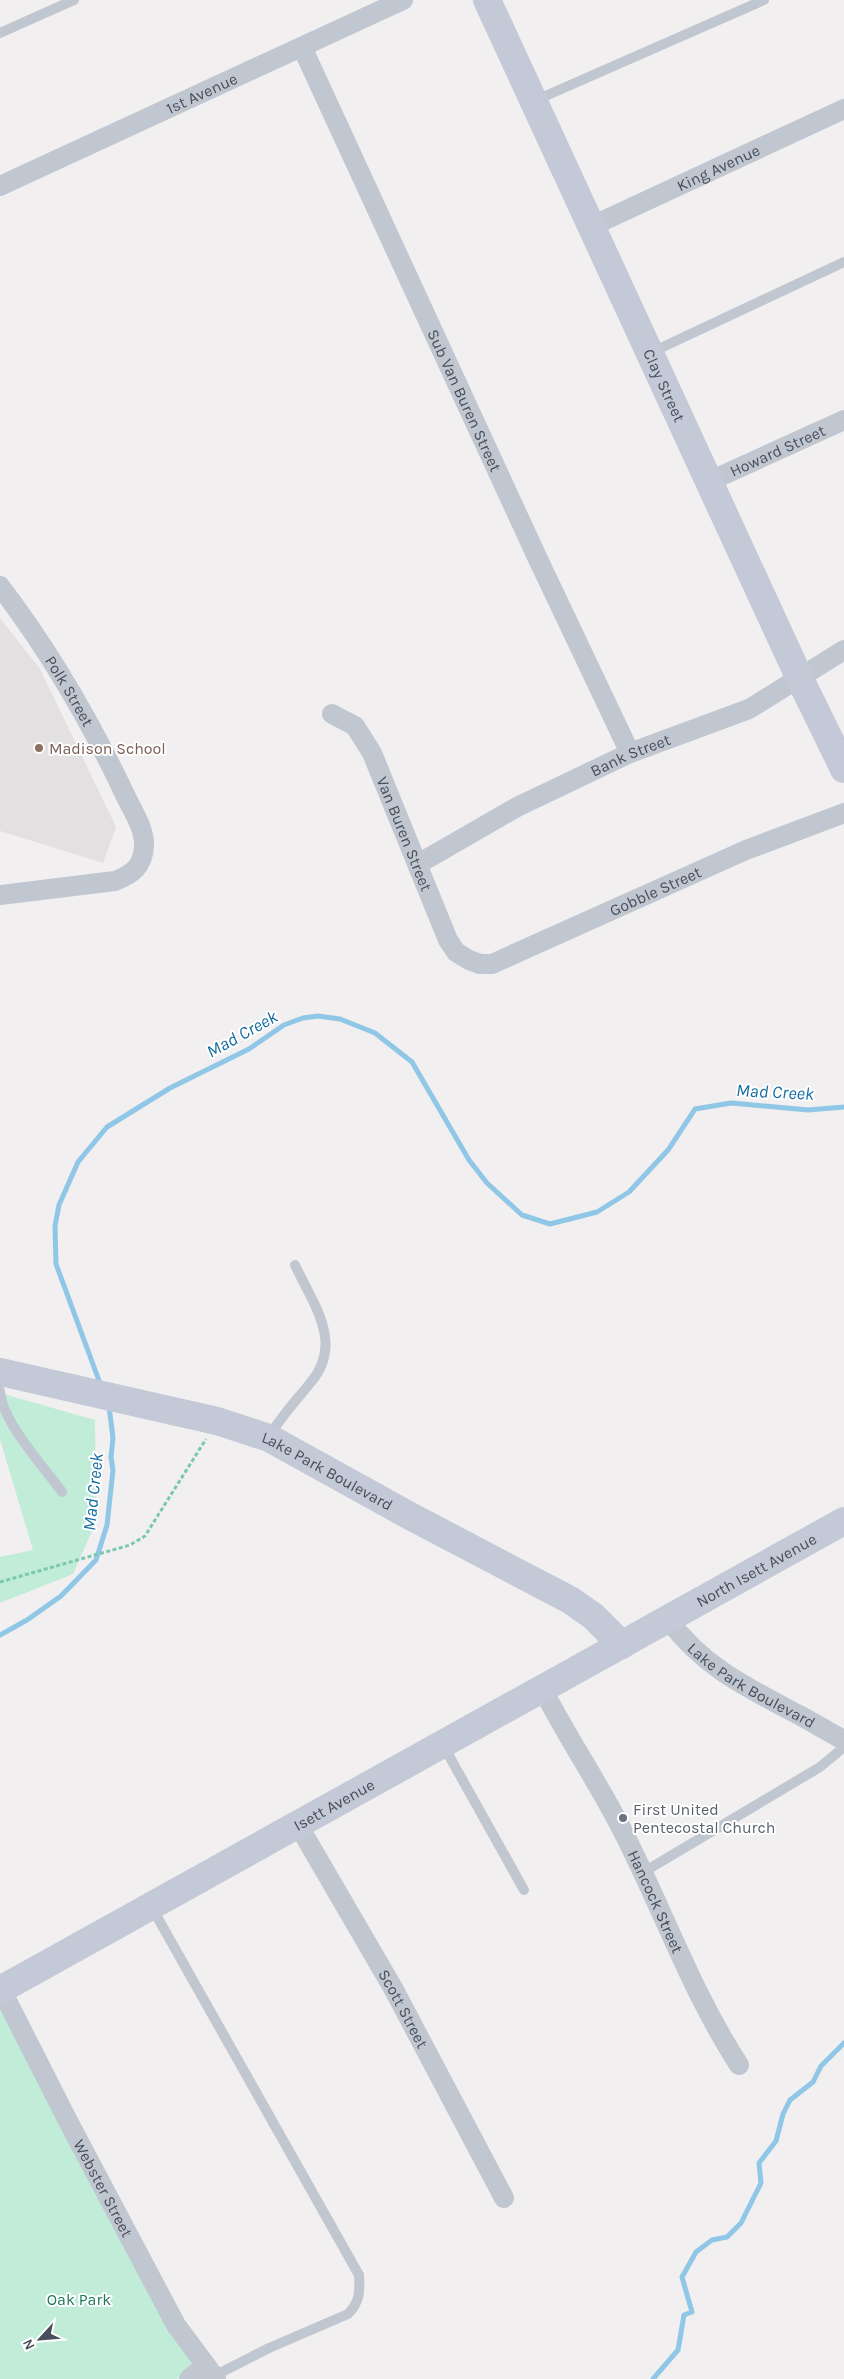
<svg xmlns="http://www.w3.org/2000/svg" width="844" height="2379" viewBox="0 0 844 2379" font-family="Karla,sans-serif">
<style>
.education{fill:#e2e0e0}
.green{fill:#c0ecd8}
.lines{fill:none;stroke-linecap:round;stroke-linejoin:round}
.stream{stroke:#90c6e6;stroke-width:5}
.path{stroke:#7ac8ae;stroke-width:3;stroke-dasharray:4 2.5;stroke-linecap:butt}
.lane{stroke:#c0c7d0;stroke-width:10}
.street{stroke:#c0c7d0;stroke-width:20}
.secondary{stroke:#c3c9d6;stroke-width:28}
.education-dot{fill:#8d6e63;stroke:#fff;stroke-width:2}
.worship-dot{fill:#6b7280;stroke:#fff;stroke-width:2}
.labels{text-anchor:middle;stroke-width:4;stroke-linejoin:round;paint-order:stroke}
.street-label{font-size:16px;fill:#484f5b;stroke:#fff}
.education-label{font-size:16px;fill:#785e54;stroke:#fff;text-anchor:start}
.worship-label{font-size:16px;fill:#5b616d;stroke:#fff;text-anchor:start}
.park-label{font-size:16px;fill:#1d7859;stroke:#fff}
.water-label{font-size:18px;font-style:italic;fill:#166da0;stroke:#fff}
</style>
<rect width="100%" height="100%" fill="#f1efef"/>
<path class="education" d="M 0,618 L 40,669 L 116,827 L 103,863 L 0,831 Z"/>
<path class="green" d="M 0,1393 L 95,1420 L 96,1522 L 73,1574 L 0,1603 L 0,1557 L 33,1550 L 0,1439 Z
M 0,1990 L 206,2365 L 177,2379 L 0,2379 Z"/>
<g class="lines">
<path class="stream" d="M 101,1386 L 56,1264 L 55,1226 L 59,1205 L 78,1162 L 107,1127 L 170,1088 L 249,1049 L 284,1025 L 303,1018 L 318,1016 L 340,1019 L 375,1033 L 412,1062 L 469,1160 L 487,1183 L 522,1215 L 550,1224 L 597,1212 L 629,1192 L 668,1150 L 695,1109 L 731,1103 L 808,1110 L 844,1107
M 0,1635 L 27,1620 L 61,1596 L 96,1560 L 107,1525 L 113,1470 L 111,1457 L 113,1438 L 109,1406
M 653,2379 L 678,2350 L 684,2315 L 692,2312 L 682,2277 L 696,2252 L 712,2240 L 727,2237 L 741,2223 L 761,2183 L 759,2163 L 776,2141 L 783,2114 L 790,2100 L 813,2082 L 821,2066 L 844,2043"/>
<path class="path" d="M 0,1582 L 130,1545 L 145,1536 L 206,1439"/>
<path class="lane" d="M 0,33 L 74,0
M 534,101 L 764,0
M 650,353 L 844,262
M 0,1391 C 2,1422 44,1467 62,1492
M 269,1437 C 281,1416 296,1401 311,1382 C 344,1343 313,1304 295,1265
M 443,1745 L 524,1890
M 642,1873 L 820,1767 L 844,1747
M 151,1906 L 359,2275 C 360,2291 360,2302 348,2314 L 269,2348 L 214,2376"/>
<g class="street">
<path id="s1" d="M 302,47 L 537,557 L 630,753"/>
<path id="s2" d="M 0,186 L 403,0"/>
<path id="s3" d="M 592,226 L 844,109"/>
<path id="s4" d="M 710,481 L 844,420"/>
<path id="s5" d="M 0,586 C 50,652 91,722 126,797 C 133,811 145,830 144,846 C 143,866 133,874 115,881 L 0,895"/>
<path id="s6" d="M 332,714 L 355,726 L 372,753 L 448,940 L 456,952 L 469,960 L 480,964 L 492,964 L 746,850 L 844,813"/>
<path id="s7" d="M 418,864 L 517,807 L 630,753 L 749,709 L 844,650"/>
<path id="s8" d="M 668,1619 C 702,1666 746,1687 797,1714 C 813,1722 828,1732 844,1740"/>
<path id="s9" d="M 542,1688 C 565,1733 593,1775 617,1820 C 660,1901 689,1988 739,2065"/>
<path id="s10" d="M 297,1823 L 393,1988 L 504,2198"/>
<path id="s11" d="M 1,1989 L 68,2121 L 176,2325 L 216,2379"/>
<path d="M 189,2379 L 206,2365"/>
</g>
<g class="secondary">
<path id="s12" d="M 487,0 L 800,679 L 844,769"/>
<path id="s13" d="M 0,1372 L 217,1421 L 269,1438 L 410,1516 L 570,1600 L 593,1616 L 622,1645"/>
<path id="s14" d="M 0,1990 L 844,1521"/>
</g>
</g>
<circle class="education-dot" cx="39" cy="748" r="5"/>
<circle class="worship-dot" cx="623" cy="1818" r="5"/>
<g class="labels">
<g class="street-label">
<text dy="6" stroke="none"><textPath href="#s2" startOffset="222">1st Avenue</textPath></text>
<text dy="6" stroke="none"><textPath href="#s3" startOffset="139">King Avenue</textPath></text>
<text dy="6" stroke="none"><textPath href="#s12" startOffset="424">Clay Street</textPath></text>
<text dy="6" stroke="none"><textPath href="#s1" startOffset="389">Sub Van Buren Street</textPath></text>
<text dy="6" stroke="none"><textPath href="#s4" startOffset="74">Howard Street</textPath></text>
<text dy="6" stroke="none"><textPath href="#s5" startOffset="126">Polk Street</textPath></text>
<text dy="6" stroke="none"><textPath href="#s7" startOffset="239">Bank Street</textPath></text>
<text dy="6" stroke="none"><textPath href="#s6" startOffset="145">Van Buren Street</textPath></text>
<text dy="6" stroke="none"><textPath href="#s6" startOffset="492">Gobble Street</textPath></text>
<text dy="6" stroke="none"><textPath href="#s13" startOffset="344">Lake Park Boulevard</textPath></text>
<text dy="6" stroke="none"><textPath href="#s14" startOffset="865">North Isett Avenue</textPath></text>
<text dy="6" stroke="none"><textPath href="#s8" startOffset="108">Lake Park Boulevard</textPath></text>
<text dy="6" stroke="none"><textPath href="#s14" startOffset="382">Isett Avenue</textPath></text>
<text dy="6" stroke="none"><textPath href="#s9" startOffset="242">Hancock Street</textPath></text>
<text dy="6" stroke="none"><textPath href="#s10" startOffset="214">Scott Street</textPath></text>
<text dy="6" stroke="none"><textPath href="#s11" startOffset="224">Webster Street</textPath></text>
</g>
<g class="education-label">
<text x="49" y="754">Madison School</text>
</g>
<g class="worship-label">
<text x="633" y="1815">First United<tspan x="633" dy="18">Pentecostal Church</tspan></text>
</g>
<g class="park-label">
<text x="79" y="2305">Oak Park</text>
</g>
<g class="water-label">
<text transform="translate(242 1034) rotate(-29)" y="6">Mad Creek</text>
<text transform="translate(775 1092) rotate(3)" y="6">Mad Creek</text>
<text transform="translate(93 1492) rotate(-84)" y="6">Mad Creek</text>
</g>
</g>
<g transform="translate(40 2339) rotate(244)" stroke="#ffffff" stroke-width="4" paint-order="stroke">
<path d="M0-4L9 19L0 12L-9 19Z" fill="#484f5b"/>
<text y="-8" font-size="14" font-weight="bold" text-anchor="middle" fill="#484f5b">N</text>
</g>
</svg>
